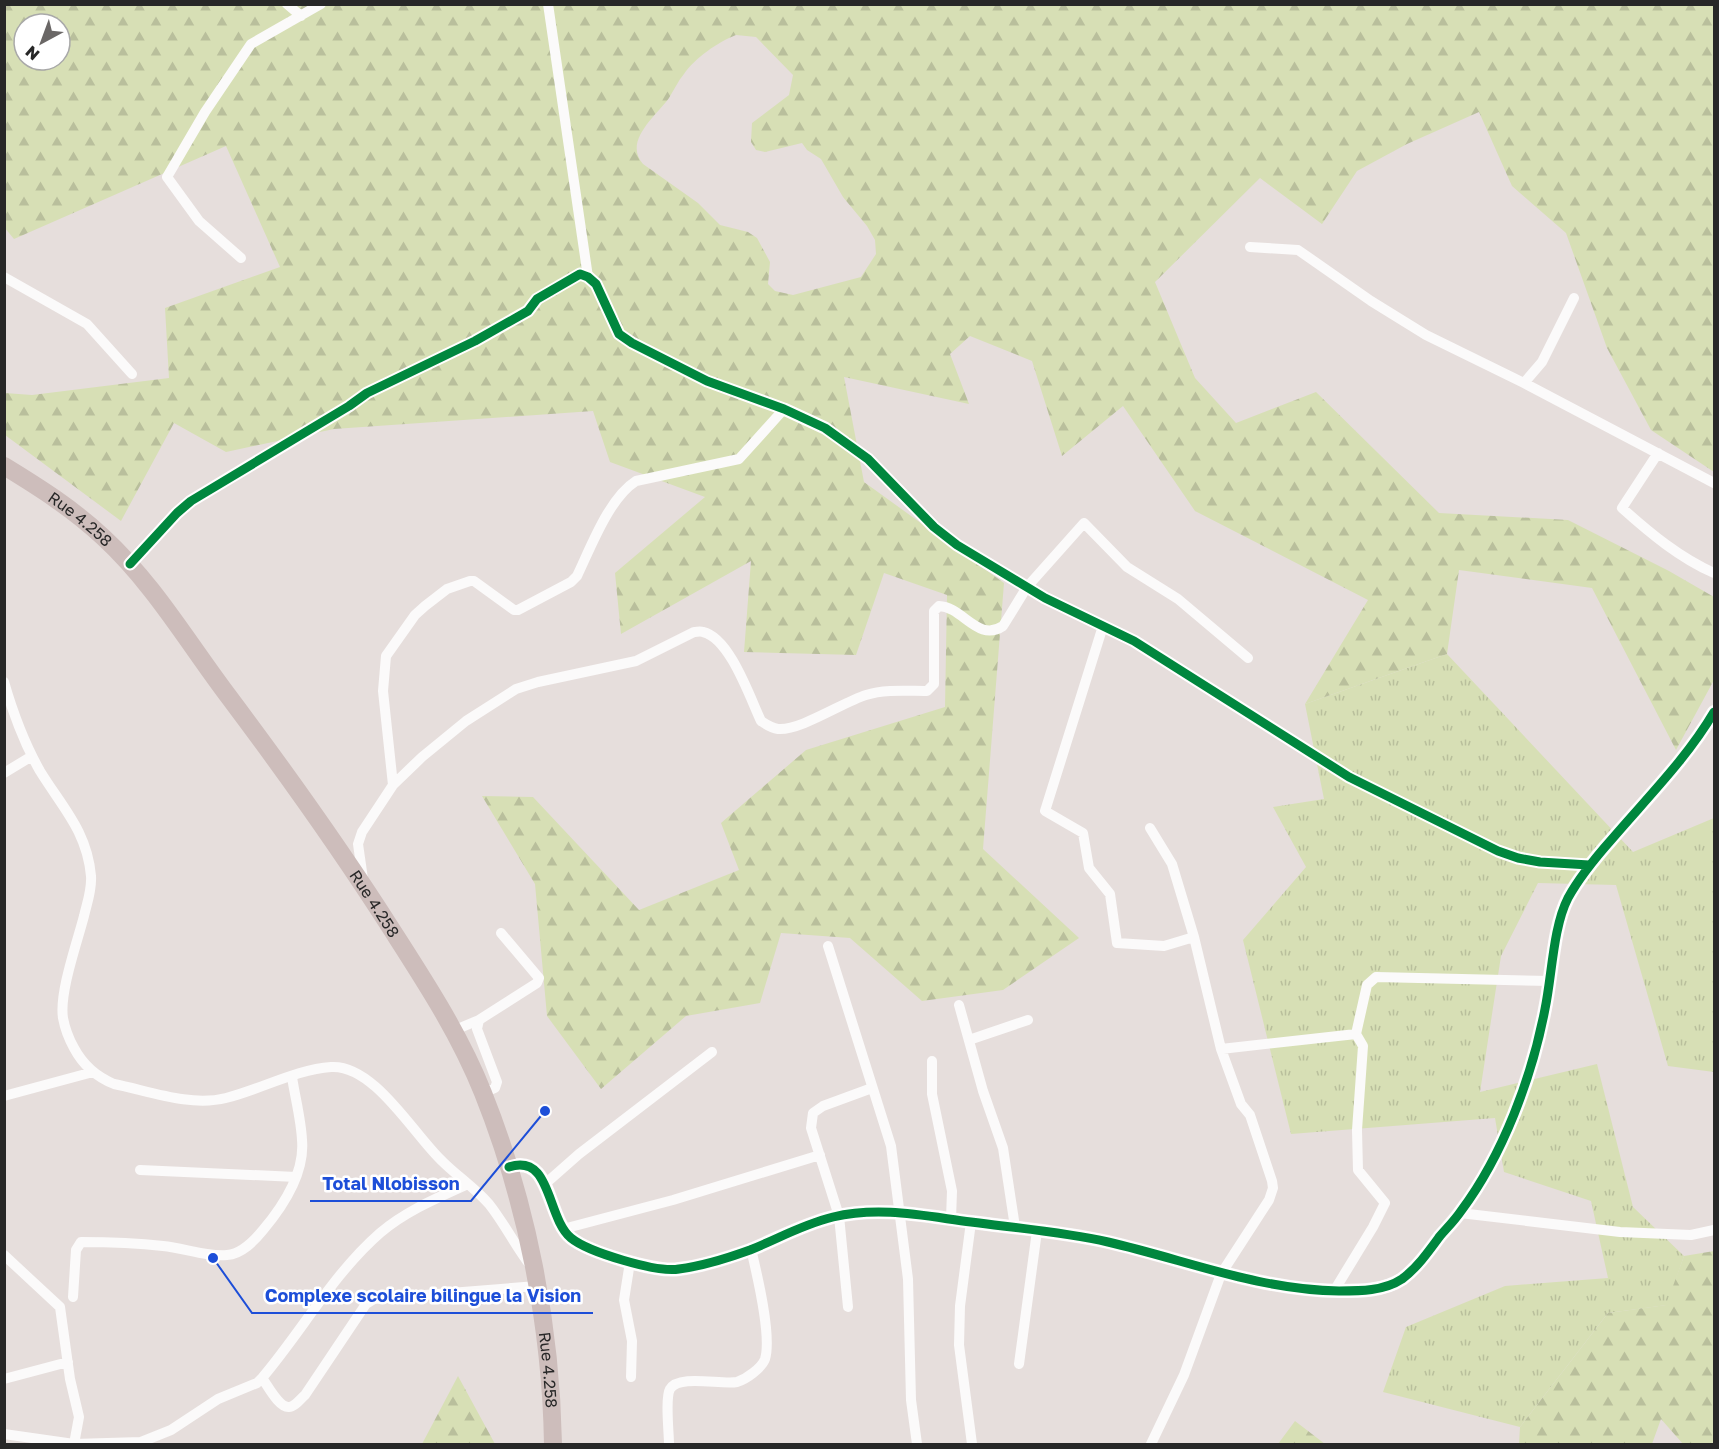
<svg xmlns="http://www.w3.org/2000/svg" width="1719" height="1449" viewBox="0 0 1719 1449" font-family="'Golos Text',sans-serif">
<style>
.grass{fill:url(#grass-tufts)}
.forest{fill:url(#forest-firs);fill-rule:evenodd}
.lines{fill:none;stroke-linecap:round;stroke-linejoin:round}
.street{stroke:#fbfafa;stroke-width:10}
.secondary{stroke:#fbfafa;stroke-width:14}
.highway{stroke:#cdbdbb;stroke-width:18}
.cycleway-casing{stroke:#fff;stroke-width:13}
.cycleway{stroke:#00873e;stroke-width:9}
.labels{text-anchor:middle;stroke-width:5;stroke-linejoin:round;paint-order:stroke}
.street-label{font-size:16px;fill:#272727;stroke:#fff}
.leader{fill:none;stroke:#1d4ed8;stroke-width:2}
.callout-dot{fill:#1d4ed8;stroke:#fff;stroke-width:2}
.callout-label{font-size:18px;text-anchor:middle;font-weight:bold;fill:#1d4ed8;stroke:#fff;stroke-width:5;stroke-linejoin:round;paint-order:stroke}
</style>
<defs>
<pattern id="grass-tufts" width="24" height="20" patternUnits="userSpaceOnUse" patternTransform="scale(1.5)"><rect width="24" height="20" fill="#d7dfb5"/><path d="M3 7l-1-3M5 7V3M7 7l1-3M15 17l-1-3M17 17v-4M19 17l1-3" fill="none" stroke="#b9bf9c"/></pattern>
<pattern id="forest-firs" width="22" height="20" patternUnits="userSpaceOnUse" patternTransform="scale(1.5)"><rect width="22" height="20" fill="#d7dfb5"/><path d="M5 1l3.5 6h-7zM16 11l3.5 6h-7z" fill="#b9bf9c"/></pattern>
</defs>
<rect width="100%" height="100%" fill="#e6dedc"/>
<path class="grass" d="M 1447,654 L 1633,852 L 1714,818 L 1714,1072 L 1668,1066 L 1616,885 L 1538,883 L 1501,956 L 1480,1092 L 1597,1064 L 1633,1207 L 1684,1256 L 1667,1305 L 1608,1313 L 1520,1427 L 1383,1392 L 1406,1327 L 1505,1286 L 1608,1278 L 1591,1201 L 1504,1172 L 1495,1118 L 1291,1134 L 1243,940 L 1306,867 L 1273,807 L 1324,799 L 1305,704 Z"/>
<path class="forest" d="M 5,5 L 1714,5 L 1714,472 L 1651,430 L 1607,348 L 1566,233 L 1512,186 L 1479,112 L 1407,144 L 1357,171 L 1322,224 L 1260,178 L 1155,282 L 1195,378 L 1236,423 L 1316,392 L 1439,513 L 1568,520 L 1669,571 L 1714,597 L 1714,680 L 1676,750 L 1592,588 L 1459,570 L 1447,654 L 1305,704 L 1368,600 L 1195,511 L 1123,406 L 1062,456 L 1032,361 L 970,336 L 950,354 L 969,404 L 844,377 L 864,482 L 1004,583 L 983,849 L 1079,938 L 1003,990 L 922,1001 L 850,938 L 781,933 L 760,1003 L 686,1016 L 601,1089 L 547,1016 L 535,884 L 482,796 L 533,797 L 639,910 L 739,870 L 721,823 L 806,750 L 945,707 L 947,595 L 884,573 L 856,655 L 744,652 L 751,561 L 621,634 L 615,573 L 705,497 L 610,462 L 593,411 L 334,429 L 226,452 L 174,423 L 121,521 L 5,435 L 5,393 L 32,395 L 169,378 L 165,308 L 280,267 L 226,146 L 14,239 L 4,227 ZM 24,24 L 60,24 L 60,60 L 24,60 ZM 736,35 L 756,37 L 793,75 L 789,95 L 752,123 L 751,142 L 756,150 L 765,152 L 802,143 L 807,150 L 821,159 L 843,197 L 867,226 L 875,240 L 876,254 L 861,277 L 793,295 L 775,291 L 768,284 L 770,262 L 757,238 L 748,232 L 720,225 L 698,203 L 643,164 C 623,141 656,116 669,98 C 674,90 678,81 684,74 C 695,58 718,42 736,35 Z
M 1714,1251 L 1714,1444 L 1683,1444 L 1661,1419 L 1652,1444 L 1519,1444 L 1520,1427 L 1608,1313 L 1666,1305 L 1684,1256 Z
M 458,1376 L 495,1444 L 422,1444 Z
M 1295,1421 L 1325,1444 L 1278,1444 Z"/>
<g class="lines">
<path class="street" d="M 287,4 L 301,16
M 548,4 L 588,277
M 1250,247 L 1298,250 L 1371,301 L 1426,335 L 1524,383 L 1714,483
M 241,258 L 199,221 L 167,177 L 205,112 L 251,44 L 321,4
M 4,277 L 87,324 L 132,374
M 1524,383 L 1542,362 L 1574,298
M 1658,453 L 1622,508 C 1651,534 1680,558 1714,573
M 130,564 L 177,513 L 191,501 L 349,406 L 367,393 L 475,341 L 528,311 L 537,299 L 580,274 L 588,277 L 596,284 L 619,334 L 632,343 L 707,381 L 784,409 L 825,428 L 868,459 L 934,527 L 957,545 L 1045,598 L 1134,641 L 1349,777 L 1498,851 L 1518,858 L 1540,862 L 1589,865
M 1103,626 L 1045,811 L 1083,833 L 1089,868 L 1110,894 L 1117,943 L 1164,946 L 1194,937
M 4,682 C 13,713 24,743 40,771 C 62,807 87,831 91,876 C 92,890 87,903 84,916 C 77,943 59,993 63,1018 C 65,1029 69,1039 74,1048 C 83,1065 97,1077 114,1084 C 149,1091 190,1107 226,1098 C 259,1090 297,1069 331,1067 C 374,1064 414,1135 442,1161 C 457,1176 475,1188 489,1204 C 504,1223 515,1245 530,1265
M 4,773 L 32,756
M 393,785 L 383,691 L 386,656 L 415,615 L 425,606 L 447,589 L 470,581 L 474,581 L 514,610 L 518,610 L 571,582 L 577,576 C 591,547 609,498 636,481 L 739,459 L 784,409
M 1150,828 L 1172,864 L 1194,937 L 1221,1049 L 1356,1034 L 1367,985 L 1376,977 L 1550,981
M 363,879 L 358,844 L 362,832 L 393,785 L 422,757 L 466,721 L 516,689 L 538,682 L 636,661 L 694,632 C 697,632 700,631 703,632 C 730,638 750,698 761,721 C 767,725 771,728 778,729 C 800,731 843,702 866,695 C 885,689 907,691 927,691 L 934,684 L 934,611 L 939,606 C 963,607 978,643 1003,626 L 1027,587 L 1084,523 L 1127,567 L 1178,599 L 1248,658
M 828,946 L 891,1146 L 908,1279 L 911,1400 L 917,1444
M 959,1005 L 983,1091 L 1003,1148 L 1015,1227
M 455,1030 L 479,1020
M 969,1040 L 1028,1020
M 932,1061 L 932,1094 L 952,1191 L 951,1219
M 483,1093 L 495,1088 L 497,1082 L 477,1029 L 479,1020 L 537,983 L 539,978 L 501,933
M 4,1096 L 93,1072
M 140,1170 L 296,1177
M 545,1184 L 579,1154 L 712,1052
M 1460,1213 L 1620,1232 L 1691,1235 L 1714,1230
M 971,1222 L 960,1306 L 959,1345 L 972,1444
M 563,1229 L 673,1200 L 820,1155
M 4,1255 L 60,1307 L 70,1379 L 79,1417 L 74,1444
M 630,1262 L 624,1300 L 632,1341 L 631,1377
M 1334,1291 L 1373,1227 L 1385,1203 L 1358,1170 L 1357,1130 L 1363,1046 L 1356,1034
M 73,1297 L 76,1250 L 81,1242 C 108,1242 137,1243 163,1246 C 184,1248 206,1257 227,1255 C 242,1254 254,1241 263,1230 C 284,1205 305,1173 302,1140 C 301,1119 295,1097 292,1077
M 848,1307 L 839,1216 L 811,1128 L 813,1113 L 823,1106 L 872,1088
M 1019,1364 L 1037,1231
M 262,1378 C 268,1386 279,1408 289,1407 C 295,1407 301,1398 305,1395 L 366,1304 L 374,1299 L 537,1286
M 4,1379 L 68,1362
M 4,1434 L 74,1444 L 141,1442 L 171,1430 L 218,1399 L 257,1383 L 262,1378 C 302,1331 333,1274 380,1233 C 406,1211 437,1198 468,1184
M 669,1444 C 669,1433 665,1398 670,1389 C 679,1374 721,1385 737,1382 C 743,1380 748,1377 753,1373 C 758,1369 763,1365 765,1359 C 772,1336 757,1274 751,1249
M 1151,1444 L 1184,1375 L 1221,1274 L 1269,1200 L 1273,1188 L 1272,1181 L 1250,1115 L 1241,1104 L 1221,1049"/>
<path class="secondary" d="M 509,1167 C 552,1153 546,1217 571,1238 C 588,1252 657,1273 679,1269 C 703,1266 728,1258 750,1250 C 780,1238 801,1225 833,1217 C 880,1206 924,1216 971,1222 C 1017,1228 1063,1232 1108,1242 C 1186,1260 1259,1290 1339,1291 C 1360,1291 1384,1291 1402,1279 C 1417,1268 1429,1251 1440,1236 C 1447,1228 1455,1220 1461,1211 C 1503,1155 1532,1077 1545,1009 C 1552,976 1553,927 1568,898 C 1580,876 1596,857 1612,839 C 1647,798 1687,758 1714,712"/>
<path class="highway" id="s1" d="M 4,466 C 40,488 73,509 103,537 C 154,584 188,643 229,697 C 286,773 341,850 392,930 C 426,983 460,1035 483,1093 C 527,1203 551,1326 553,1444"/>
<g class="cycleway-casing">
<path id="cycleway" d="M 130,564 L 177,513 L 191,501 L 349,406 L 367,393 L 475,341 L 528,311 L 537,299 L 580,274 L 588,277 L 596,284 L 619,334 L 632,343 L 707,381 L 784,409 L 825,428 L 868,459 L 934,527 L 957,545 L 1045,598 L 1134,641 L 1349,777 L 1498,851 L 1518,858 L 1540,862 L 1589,865
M 509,1167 C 552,1153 546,1217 571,1238 C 588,1252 657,1273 679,1269 C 703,1266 728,1258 750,1250 C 780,1238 801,1225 833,1217 C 880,1206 924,1216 971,1222 C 1017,1228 1063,1232 1108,1242 C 1186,1260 1259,1290 1339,1291 C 1360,1291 1384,1291 1402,1279 C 1417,1268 1429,1251 1440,1236 C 1447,1228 1455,1220 1461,1211 C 1503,1155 1532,1077 1545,1009 C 1552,976 1553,927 1568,898 C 1580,876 1596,857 1612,839 C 1647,798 1687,758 1714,712"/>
</g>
<use href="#cycleway" class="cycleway"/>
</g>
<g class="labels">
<g class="street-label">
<text dy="6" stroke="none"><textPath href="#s1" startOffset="93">Rue 4.258</textPath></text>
<text dy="6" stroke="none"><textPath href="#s1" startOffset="579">Rue 4.258</textPath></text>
<text dy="6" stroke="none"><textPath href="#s1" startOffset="1083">Rue 4.258</textPath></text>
</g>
</g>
<path class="leader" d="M545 1111L471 1201H310M213 1258L252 1313H593"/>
<g class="callout-dot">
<circle cx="545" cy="1111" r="6"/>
<circle cx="213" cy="1258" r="6"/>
</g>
<g class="callout-label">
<text x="391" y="1190">Total Nlobisson</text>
<text x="423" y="1302">Complexe scolaire bilingue la Vision</text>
</g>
<rect width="1719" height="1449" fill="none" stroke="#272727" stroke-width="12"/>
<g transform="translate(42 42) rotate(221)"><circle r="28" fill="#ffffff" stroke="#a9a9a9" stroke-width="1.5"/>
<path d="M0-4.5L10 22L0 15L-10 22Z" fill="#6a6766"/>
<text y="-9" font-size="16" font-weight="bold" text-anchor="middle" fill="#272727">N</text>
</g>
</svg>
